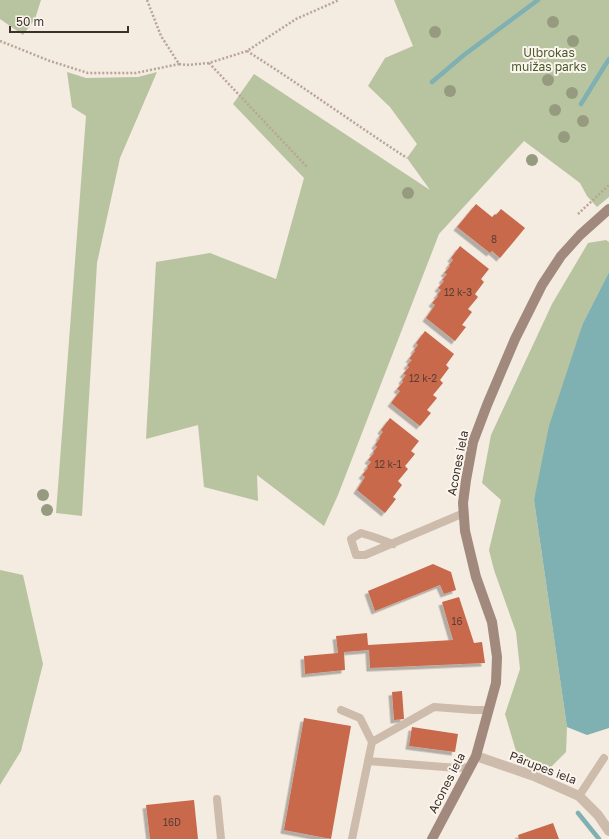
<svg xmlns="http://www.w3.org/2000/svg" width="609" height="839" viewBox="0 0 609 839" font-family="'Golos Text',sans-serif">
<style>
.green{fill:#b8c4a0}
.water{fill:#7fb0b2}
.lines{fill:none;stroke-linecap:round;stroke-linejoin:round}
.stream{stroke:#7fb0b2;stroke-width:4.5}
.building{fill:#c8694b;filter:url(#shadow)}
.path{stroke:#b9a596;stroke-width:2.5;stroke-dasharray:2 2;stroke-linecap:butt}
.lane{stroke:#cdbbac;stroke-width:8}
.street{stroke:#cdbbac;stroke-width:10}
.secondary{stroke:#a18a7d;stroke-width:10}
.tree{fill:#969b7f}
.labels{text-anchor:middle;stroke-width:4;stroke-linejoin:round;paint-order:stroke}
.number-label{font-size:10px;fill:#5e3e33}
.park-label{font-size:12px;fill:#4a5a2e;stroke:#fbf5ee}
.street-label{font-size:12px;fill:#3b302b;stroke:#fbf5ee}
</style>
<defs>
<filter id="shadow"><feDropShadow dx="-3.5" dy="3.5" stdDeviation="0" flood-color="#0004"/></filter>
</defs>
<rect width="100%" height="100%" fill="#f4ebe1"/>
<path class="green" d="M 0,0 L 41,0 L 35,19 L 23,35 L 0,19 Z
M 394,0 L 609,0 L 609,197 L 597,207 L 587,196 L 580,183 L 524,141 L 439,234 L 338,495 L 324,526 L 257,475 L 258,501 L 204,487 L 198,425 L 146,439 L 156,262 L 210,253 L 276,279 L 304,178 L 233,104 L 254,74 L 430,190 L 407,158 L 417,144 L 390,107 L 368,86 L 385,58 L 413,46 Z
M 67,72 L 86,78 L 138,77 L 157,72 L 120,158 L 97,263 L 82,516 L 56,513 L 86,116 L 72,107 Z
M 606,240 L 609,242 L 609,272 L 583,323 L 534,500 L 567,727 L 566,752 L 549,769 L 516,751 L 505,714 L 520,669 L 516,632 L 494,570 L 489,550 L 501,500 L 482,483 L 491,435 L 552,304 L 588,243 Z
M 0,570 L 23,575 L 43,664 L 21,751 L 0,785 Z"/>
<path class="water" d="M 609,272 L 609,728 L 587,735 L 567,727 L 534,500 L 549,426 L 583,323 Z"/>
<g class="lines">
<path class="stream" d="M 432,82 L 464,55 L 538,0
M 581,104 L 609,59
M 578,813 L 599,839"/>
</g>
<path class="building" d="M 476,204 L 492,217 L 495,214 L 496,215 L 501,209 L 525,228 L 500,258 L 492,251 L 490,253 L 457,227 Z
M 460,246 L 489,269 L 481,279 L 484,282 L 475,294 L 478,297 L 468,309 L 472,312 L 462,325 L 466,327 L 455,341 L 426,318 L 435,305 L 432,303 L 438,296 L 437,295 L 441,290 L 438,288 L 444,281 L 442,280 L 447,274 L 444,273 L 450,266 L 449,265 L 453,260 L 451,258 Z
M 425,331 L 454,354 L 446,365 L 449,368 L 440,380 L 443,383 L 433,395 L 437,398 L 427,410 L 431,413 L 420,426 L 391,403 L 400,391 L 397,389 L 403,382 L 402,380 L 406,375 L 403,374 L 409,367 L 407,365 L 412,360 L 409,359 L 415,351 L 414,350 L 418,345 L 416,343 Z
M 390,418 L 419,441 L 411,451 L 415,454 L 405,466 L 408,469 L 398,481 L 402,485 L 393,497 L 396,499 L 385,513 L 357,490 L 365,477 L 362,475 L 368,468 L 367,467 L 371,462 L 368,460 L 374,453 L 373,452 L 377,447 L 375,445 L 380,438 L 379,437 L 383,432 L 381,430 Z
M 433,564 L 451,572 L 456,590 L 444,594 L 440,585 L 375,611 L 368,591 Z
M 459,597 L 474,643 L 482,642 L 485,663 L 370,668 L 369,650 L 344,652 L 345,670 L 305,674 L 304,656 L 338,653 L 336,636 L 367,633 L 368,645 L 453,640 L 442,602 Z
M 402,691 L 404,719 L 394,720 L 392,692 Z
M 304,718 L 351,726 L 331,839 L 284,830 Z
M 412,727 L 458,734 L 455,752 L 409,746 Z
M 194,800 L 198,839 L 150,839 L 146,805 Z
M 553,823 L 559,839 L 519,839 L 518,835 Z"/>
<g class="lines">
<path class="path" d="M 147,0 L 161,36 L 179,64 L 187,65 L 209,63 L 247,51 L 296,19 L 339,0
M 0,41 L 50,61 L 88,73 L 136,73 L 179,64
M 247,51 C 301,85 353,123 407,158
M 209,63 L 308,168
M 578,214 L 609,185"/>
<path class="lane" d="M 393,544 L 374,537 L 361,533 L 351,539 L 356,555 L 365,555 L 464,513
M 341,710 L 360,718 L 372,742
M 368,761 L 457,768 L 470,767
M 579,796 L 604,758
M 217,799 L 221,839
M 352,839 L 372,742 L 434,707 L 474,710 L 489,710"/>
<path class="street" d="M 476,756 L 534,776 L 579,796 L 598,815 L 609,831"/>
<path class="secondary" d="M 432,839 L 476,756 L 496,683 L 497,657 L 492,622 L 476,577 L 465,531 L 463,503 L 466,480 L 473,442 L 487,405 L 515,339 L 542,285 L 561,256 L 580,235 L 609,209"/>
</g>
<g class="tree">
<circle cx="553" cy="22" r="6"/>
<circle cx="435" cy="32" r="6"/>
<circle cx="573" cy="41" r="6"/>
<circle cx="534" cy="63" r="6"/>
<circle cx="548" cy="80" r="6"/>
<circle cx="450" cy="91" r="6"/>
<circle cx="572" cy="93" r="6"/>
<circle cx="555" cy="110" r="6"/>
<circle cx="583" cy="121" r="6"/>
<circle cx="564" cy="137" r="6"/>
<circle cx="532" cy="160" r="6"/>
<circle cx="408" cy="193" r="6"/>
<circle cx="43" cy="495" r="6"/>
<circle cx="47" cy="510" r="6"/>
</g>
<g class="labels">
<g class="number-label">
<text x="494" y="243">8</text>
<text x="458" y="296">12 k-3</text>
<text x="423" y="382">12 k-2</text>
<text x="388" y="468">12 k-1</text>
<text x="457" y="625">16</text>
<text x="172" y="826">16D</text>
</g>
<g class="park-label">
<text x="549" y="57">Ulbrokas<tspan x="549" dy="14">muižas parks</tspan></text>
</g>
<g class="street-label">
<text transform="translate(458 463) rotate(-79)" y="4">Acones iela</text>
<text transform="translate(543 768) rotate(21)" y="4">Pārupes iela</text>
<text transform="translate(447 783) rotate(-63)" y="4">Acones iela</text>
</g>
</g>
<path d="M10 26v6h118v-6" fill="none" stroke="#3b302b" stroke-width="2"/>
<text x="16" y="26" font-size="12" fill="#3b302b" stroke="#fbf5ee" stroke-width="3" paint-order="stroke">50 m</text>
</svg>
